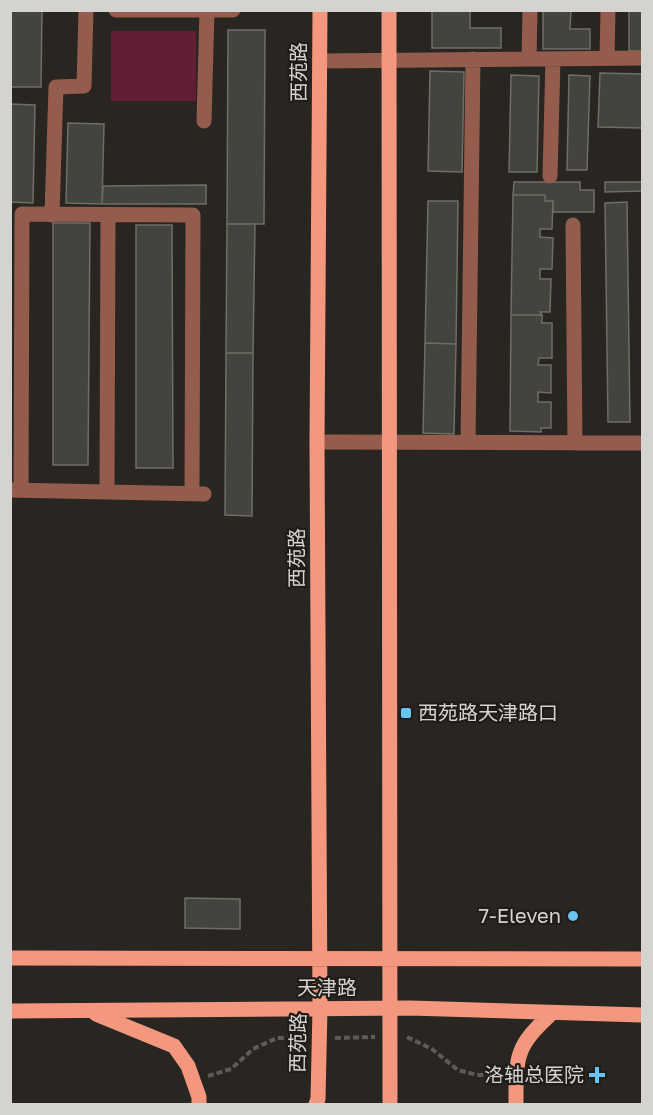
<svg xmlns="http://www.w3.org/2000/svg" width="653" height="1115" viewBox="0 0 653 1115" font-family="'Golos Text','Noto Sans SC',sans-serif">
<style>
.green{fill:#621e34}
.building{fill:#44443e;stroke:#6e6e67;stroke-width:1.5}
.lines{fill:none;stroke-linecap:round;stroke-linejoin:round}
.path{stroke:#5e5b57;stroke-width:4;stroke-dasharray:6 3;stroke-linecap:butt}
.minor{stroke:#935c4d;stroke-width:15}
.major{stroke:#f3987e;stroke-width:15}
.poi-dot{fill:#68c4f0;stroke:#201c17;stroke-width:2}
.labels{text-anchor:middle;stroke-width:4.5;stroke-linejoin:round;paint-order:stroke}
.street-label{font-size:20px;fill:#d5d3d0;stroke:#201c17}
.poi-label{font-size:20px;fill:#d5d3d0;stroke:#201c17;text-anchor:end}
</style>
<rect width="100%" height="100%" fill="#292521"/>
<path class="green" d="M 111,31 L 196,31 L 196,101 L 111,101 Z"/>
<path class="building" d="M 10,10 L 42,10 L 41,87 L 10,87 Z
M 432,10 L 470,10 L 470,28 L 501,28 L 501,48 L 432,48 Z
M 543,10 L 571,10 L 570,29 L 590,29 L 590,49 L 543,49 Z
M 629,10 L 642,10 L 642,51 L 629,51 Z
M 228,30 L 265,30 L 264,224 L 227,224 Z
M 430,71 L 464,72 L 462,172 L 428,171 Z
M 600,73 L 642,74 L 642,128 L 598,127 Z
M 511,75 L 539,76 L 537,172 L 509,172 Z
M 569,75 L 590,76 L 587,170 L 567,170 Z
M 10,104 L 35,105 L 33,203 L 10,202 Z
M 68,123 L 104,124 L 102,204 L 66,203 Z
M 514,182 L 580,182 L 580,190 L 594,190 L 594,212 L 553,212 L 553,201 L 545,201 L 545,195 L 513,195 Z
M 605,182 L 642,182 L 642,191 L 605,192 Z
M 206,185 L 206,204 L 102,204 L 103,186 Z
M 513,195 L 545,195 L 545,201 L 553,201 L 552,229 L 540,229 L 540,237 L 553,238 L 552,269 L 540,269 L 540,279 L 551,279 L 550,312 L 540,312 L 542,315 L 511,315 Z
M 428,201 L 458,201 L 456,344 L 425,343 Z
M 627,202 L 630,422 L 608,422 L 605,203 Z
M 53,223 L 90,223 L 88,465 L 53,465 Z
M 227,224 L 255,224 L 253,353 L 226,353 Z
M 136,225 L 172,225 L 173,468 L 136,468 Z
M 511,315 L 542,315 L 542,323 L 552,323 L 552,358 L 539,358 L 538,365 L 551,365 L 551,393 L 538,392 L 538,402 L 551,402 L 551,428 L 541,428 L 541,432 L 510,431 Z
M 425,343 L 456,344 L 454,434 L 423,433 Z
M 226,353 L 253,353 L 252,516 L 225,515 Z
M 185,898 L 240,899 L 240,929 L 185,928 Z"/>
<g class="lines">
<path class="path" d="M 407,1037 L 432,1049 L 458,1070 L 477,1075 L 500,1075
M 335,1038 L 375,1037
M 208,1076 L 231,1069 L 253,1049 L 277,1038 L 303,1038"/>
<path class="minor" d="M 116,10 L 233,10
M 607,58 L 608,10
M 529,59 L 530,10
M 320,61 L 642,58
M 204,121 L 207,11
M 550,176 L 553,59
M 52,215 L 56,87 L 84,86 L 86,10
M 573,225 L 575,443
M 317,442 L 642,443
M 468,442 L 473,59
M 10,490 L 204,494
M 21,490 L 22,214 L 193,215 L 192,493
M 107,492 L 108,216"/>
<path class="major" d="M 389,10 L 390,1104
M 10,958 L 642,959
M 10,1011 L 410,1008 L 642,1015
M 96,1014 L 174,1046 L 188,1066 L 199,1097 L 199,1104
M 316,1104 L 318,1099 L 320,1008 L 317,442 L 320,10
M 516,1104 C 516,1056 515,1047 552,1013"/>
</g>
<g class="poi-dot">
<rect x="400" y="707" width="12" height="12" rx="3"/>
<circle cx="573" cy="916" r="6"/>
<path d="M594 1066h6v6h6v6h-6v6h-6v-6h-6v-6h6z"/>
</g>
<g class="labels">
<g class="street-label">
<text transform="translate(299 72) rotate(-90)" y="7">西苑路</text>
<text transform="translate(297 558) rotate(-90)" y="7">西苑路</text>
<text x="327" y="995">天津路</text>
<text transform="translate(298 1043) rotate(-89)" y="7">西苑路</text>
</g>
<g class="poi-label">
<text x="418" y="720" text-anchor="start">西苑路天津路口</text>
<text x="561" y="923">7-Eleven</text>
<text x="584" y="1082">洛轴总医院</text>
</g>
</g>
<rect width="653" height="1115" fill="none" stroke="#d5d3d0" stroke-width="24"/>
</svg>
